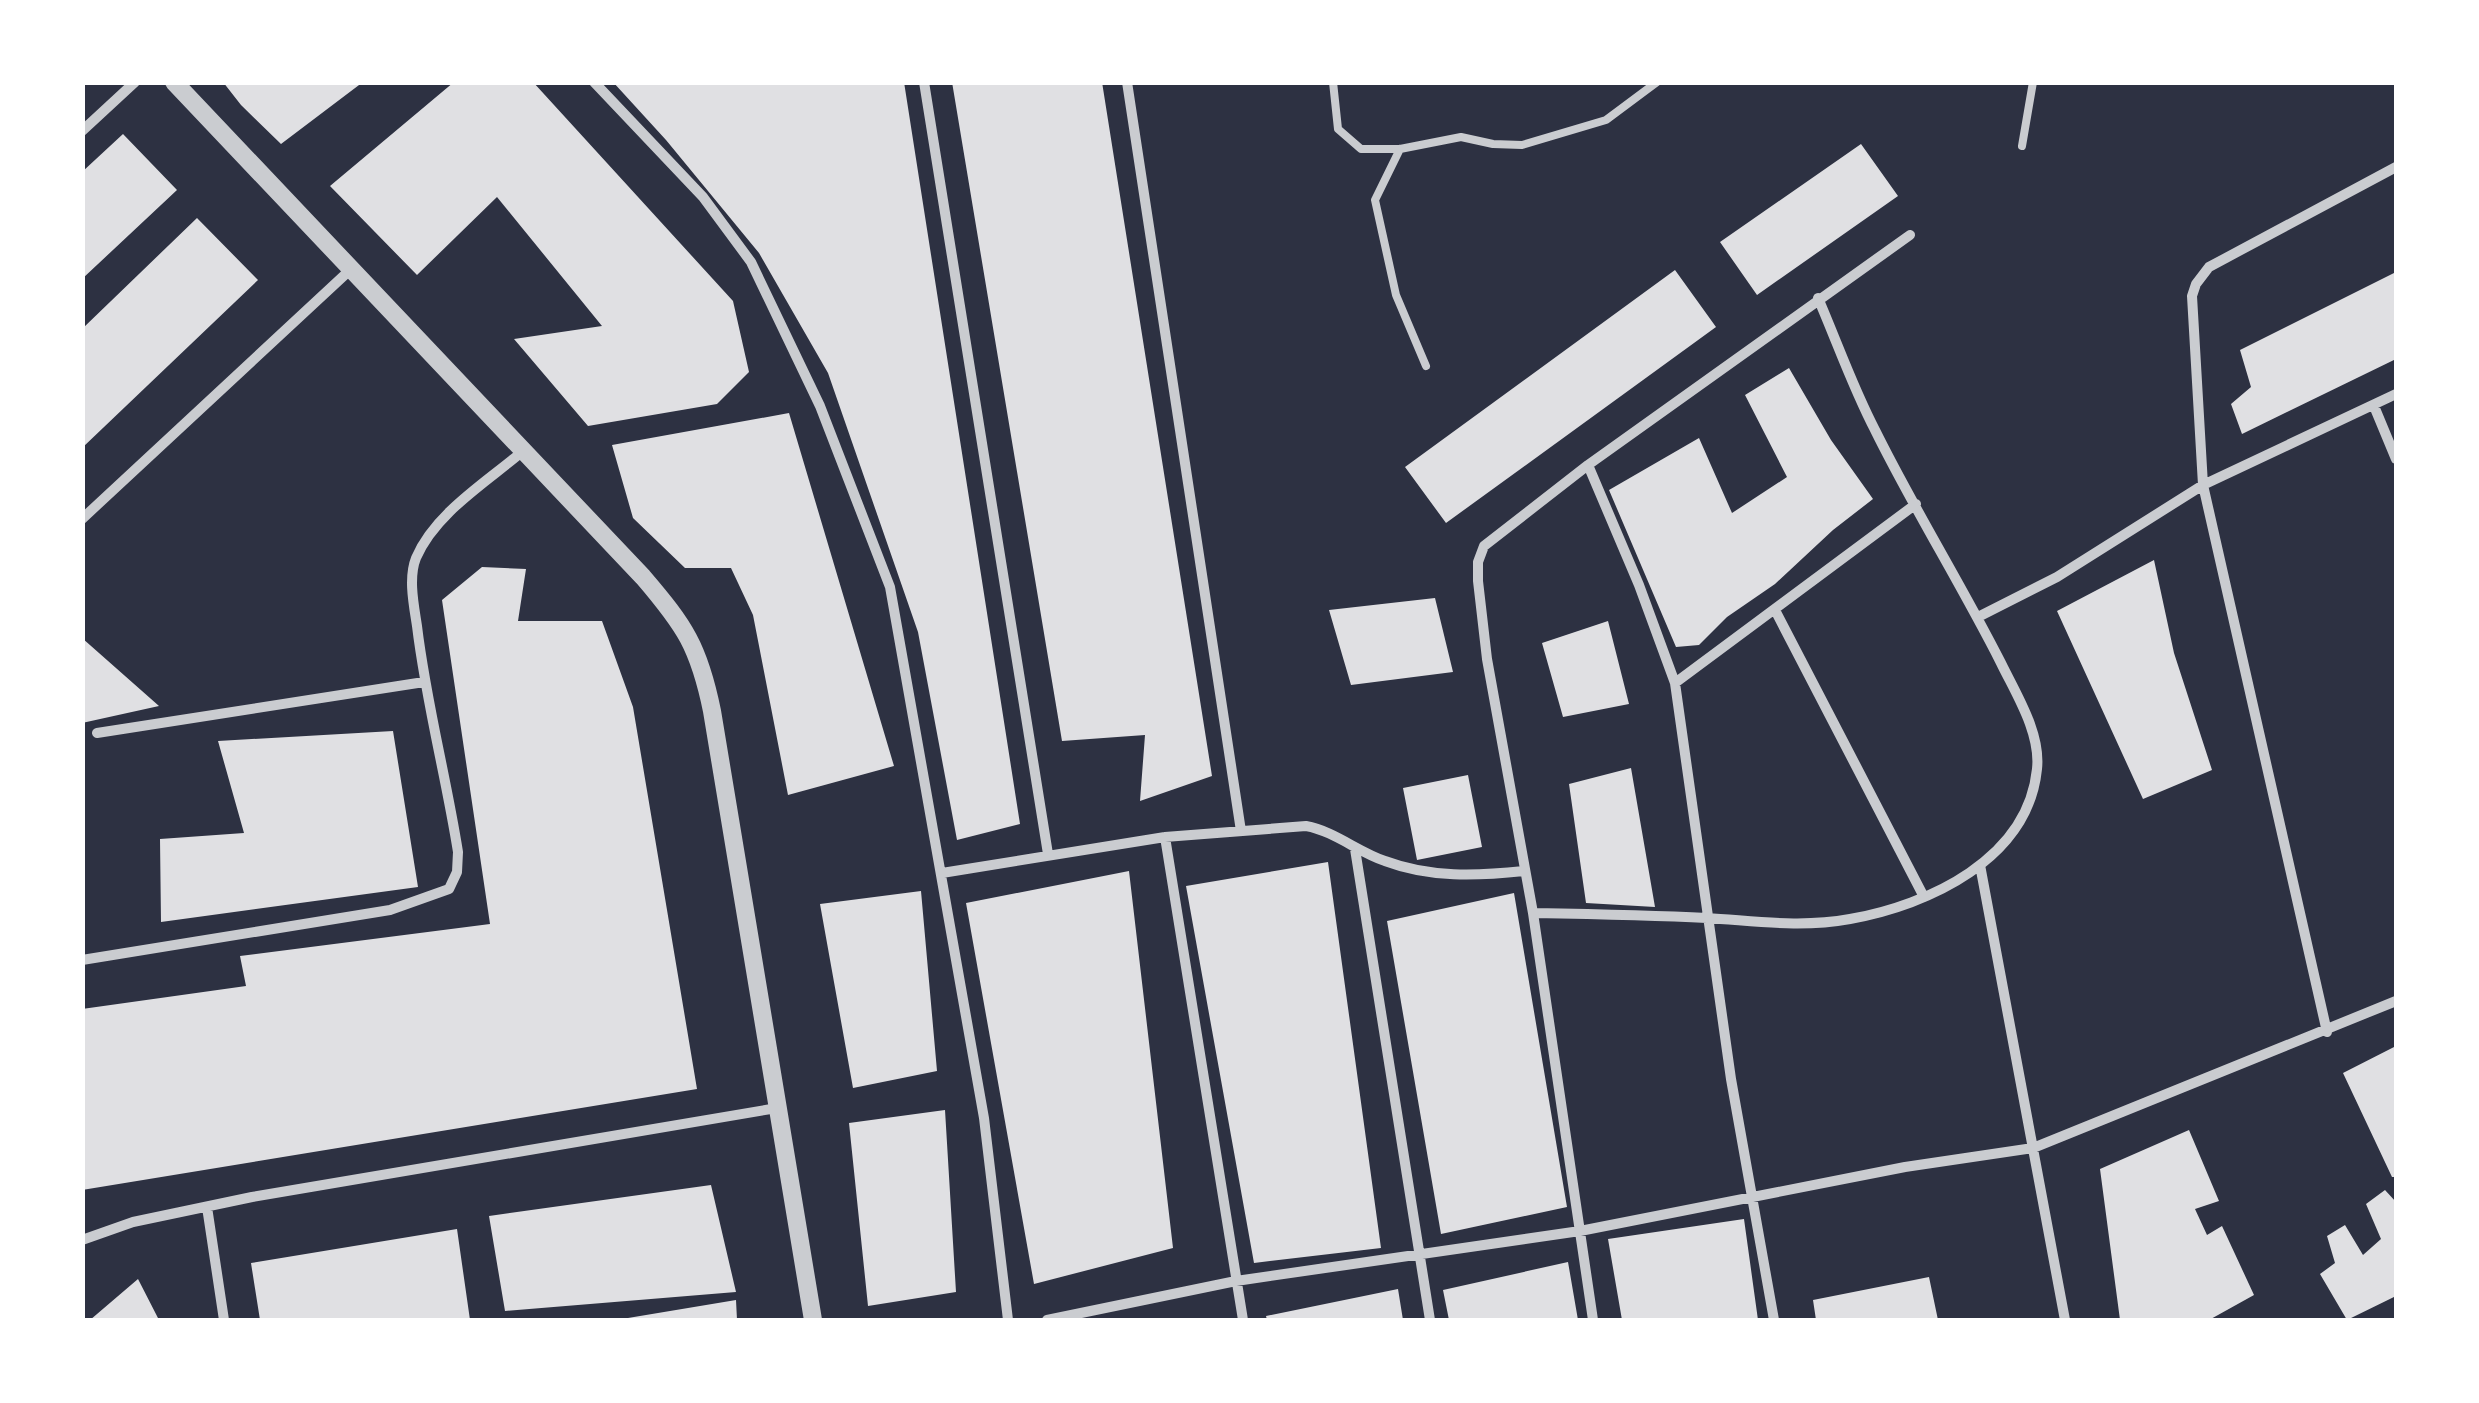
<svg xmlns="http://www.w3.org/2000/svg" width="2479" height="1403" viewBox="0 0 2479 1403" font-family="Signika,sans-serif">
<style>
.building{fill:#e0e0e3}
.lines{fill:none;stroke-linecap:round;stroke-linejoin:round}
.service{stroke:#caccd0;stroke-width:8}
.minor{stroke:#caccd0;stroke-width:10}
.tertiary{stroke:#caccd0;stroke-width:18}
</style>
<rect width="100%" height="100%" fill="#2d3142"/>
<path class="building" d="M 223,82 L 363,82 L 281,144 L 241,105 Z
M 454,82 L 533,82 L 733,301 L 749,372 L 717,404 L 588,426 L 514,339 L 602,326 L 497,197 L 417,275 L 330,186 Z
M 613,82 L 904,82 L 1020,824 L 957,840 L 918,632 L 828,373 L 759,253 L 666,140 Z
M 952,82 L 1102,82 L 1212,776 L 1140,801 L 1145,735 L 1062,741 Z
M 123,134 L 177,190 L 82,279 L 82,172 Z
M 1861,144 L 1898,196 L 1757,295 L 1720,242 Z
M 197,218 L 258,280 L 82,448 L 82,329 Z
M 1675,270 L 1716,327 L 1446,523 L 1405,467 Z
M 2396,272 L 2396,359 L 2242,434 L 2231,404 L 2251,387 L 2240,350 Z
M 1789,368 L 1831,440 L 1873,499 L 1833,530 L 1775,584 L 1727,617 L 1699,645 L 1676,647 L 1609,490 L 1699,438 L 1732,513 L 1787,477 L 1745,395 Z
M 789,413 L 894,766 L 788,795 L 753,615 L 731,568 L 685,568 L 633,518 L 612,445 Z
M 2154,560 L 2174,653 L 2212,770 L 2143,799 L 2057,611 Z
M 482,567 L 526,569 L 518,621 L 602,621 L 633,707 L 697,1089 L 82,1190 L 82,1009 L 246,986 L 240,956 L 490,924 L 442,600 Z
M 1435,598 L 1453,672 L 1351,685 L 1329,610 Z
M 1608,621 L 1629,704 L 1563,717 L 1542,643 Z
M 82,638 L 159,706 L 82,723 Z
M 393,731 L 418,887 L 161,922 L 160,839 L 244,833 L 218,741 Z
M 1631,768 L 1655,907 L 1586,903 L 1569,784 Z
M 1468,775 L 1482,847 L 1417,860 L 1403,788 Z
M 1328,862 L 1381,1248 L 1254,1263 L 1186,886 Z
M 1129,871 L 1173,1248 L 1034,1284 L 966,903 Z
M 921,891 L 937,1071 L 853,1088 L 820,904 Z
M 1514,893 L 1567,1207 L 1441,1234 L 1387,921 Z
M 2396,1046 L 2396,1177 L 2392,1177 L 2343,1073 Z
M 945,1110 L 956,1292 L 868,1306 L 849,1123 Z
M 2189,1130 L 2219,1201 L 2195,1209 L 2207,1235 L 2222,1226 L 2254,1295 L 2209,1320 L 2120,1320 L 2100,1169 Z
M 711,1185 L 736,1292 L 505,1311 L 489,1216 Z
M 2385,1190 L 2396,1202 L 2396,1296 L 2347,1320 L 2320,1274 L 2335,1263 L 2327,1236 L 2345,1225 L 2363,1255 L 2381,1239 L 2366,1204 Z
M 1744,1219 L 1758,1320 L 1622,1320 L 1608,1239 Z
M 457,1229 L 470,1320 L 260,1320 L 251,1263 Z
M 1568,1262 L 1578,1320 L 1449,1320 L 1443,1290 Z
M 1929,1277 L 1938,1320 L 1816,1320 L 1813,1300 Z
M 138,1279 L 159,1320 L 90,1320 Z
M 1398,1289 L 1403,1320 L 1267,1320 L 1266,1316 Z
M 736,1300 L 737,1320 L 629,1320 L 628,1318 Z"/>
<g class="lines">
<path class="service" d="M 1333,82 L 1338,129 L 1361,149 L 1400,149 L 1461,137 L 1493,144 L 1522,145 L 1606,120 L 1657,82
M 2022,146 L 2033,82
M 1400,149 L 1375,200 L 1396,295 L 1426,366"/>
<path class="minor" d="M 594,82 L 703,197 L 751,262 L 820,406 L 890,587 L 984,1118 L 1008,1320
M 924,82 L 1048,854
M 1127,82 L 1241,831
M 82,131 L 135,82
M 2374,406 L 2396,459
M 1588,465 L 1639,585 L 1675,683 L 1731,1079 L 1774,1320
M 82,519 L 350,270
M 1775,610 L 1924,897
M 1978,617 L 2057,577 L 2203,485 L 2396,394
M 1675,683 L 1916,504
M 97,733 L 424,682
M 1165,837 L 1243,1320
M 1355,849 L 1430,1320
M 1980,865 L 2065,1320
M 942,873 L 1165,837 L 1306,826 C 1334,831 1358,852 1385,861 C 1430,878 1477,876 1524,871
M 1533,913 C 1591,914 1649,915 1707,918 C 1757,921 1800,928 1850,919 C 1929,905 2028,859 2037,769 C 2041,733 2016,694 2001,663 C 1961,584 1914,509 1875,430 C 1853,388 1837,342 1818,298
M 82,960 L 390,910 L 449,889 L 457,872 L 458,852 C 446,776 426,702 417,626 C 414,606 408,578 416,558 C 435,513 488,481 523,451
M 2327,1032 L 2203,485 L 2192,296 L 2196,284 L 2209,267 L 2396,167
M 207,1207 L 224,1320
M 82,1240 L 133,1222 L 252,1197 L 777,1108
M 1047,1320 L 1236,1281 L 1580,1231 L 1905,1167 L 2033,1148 L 2396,1001
M 1593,1320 L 1533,913 L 1487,659 L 1478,581 L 1478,562 L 1484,546 L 1588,465 L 1910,235"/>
<path class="tertiary" d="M 174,82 L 643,577 C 685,626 699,647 712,711 L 813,1320"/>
</g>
<rect width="2479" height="1403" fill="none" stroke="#ffffff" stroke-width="170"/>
</svg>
